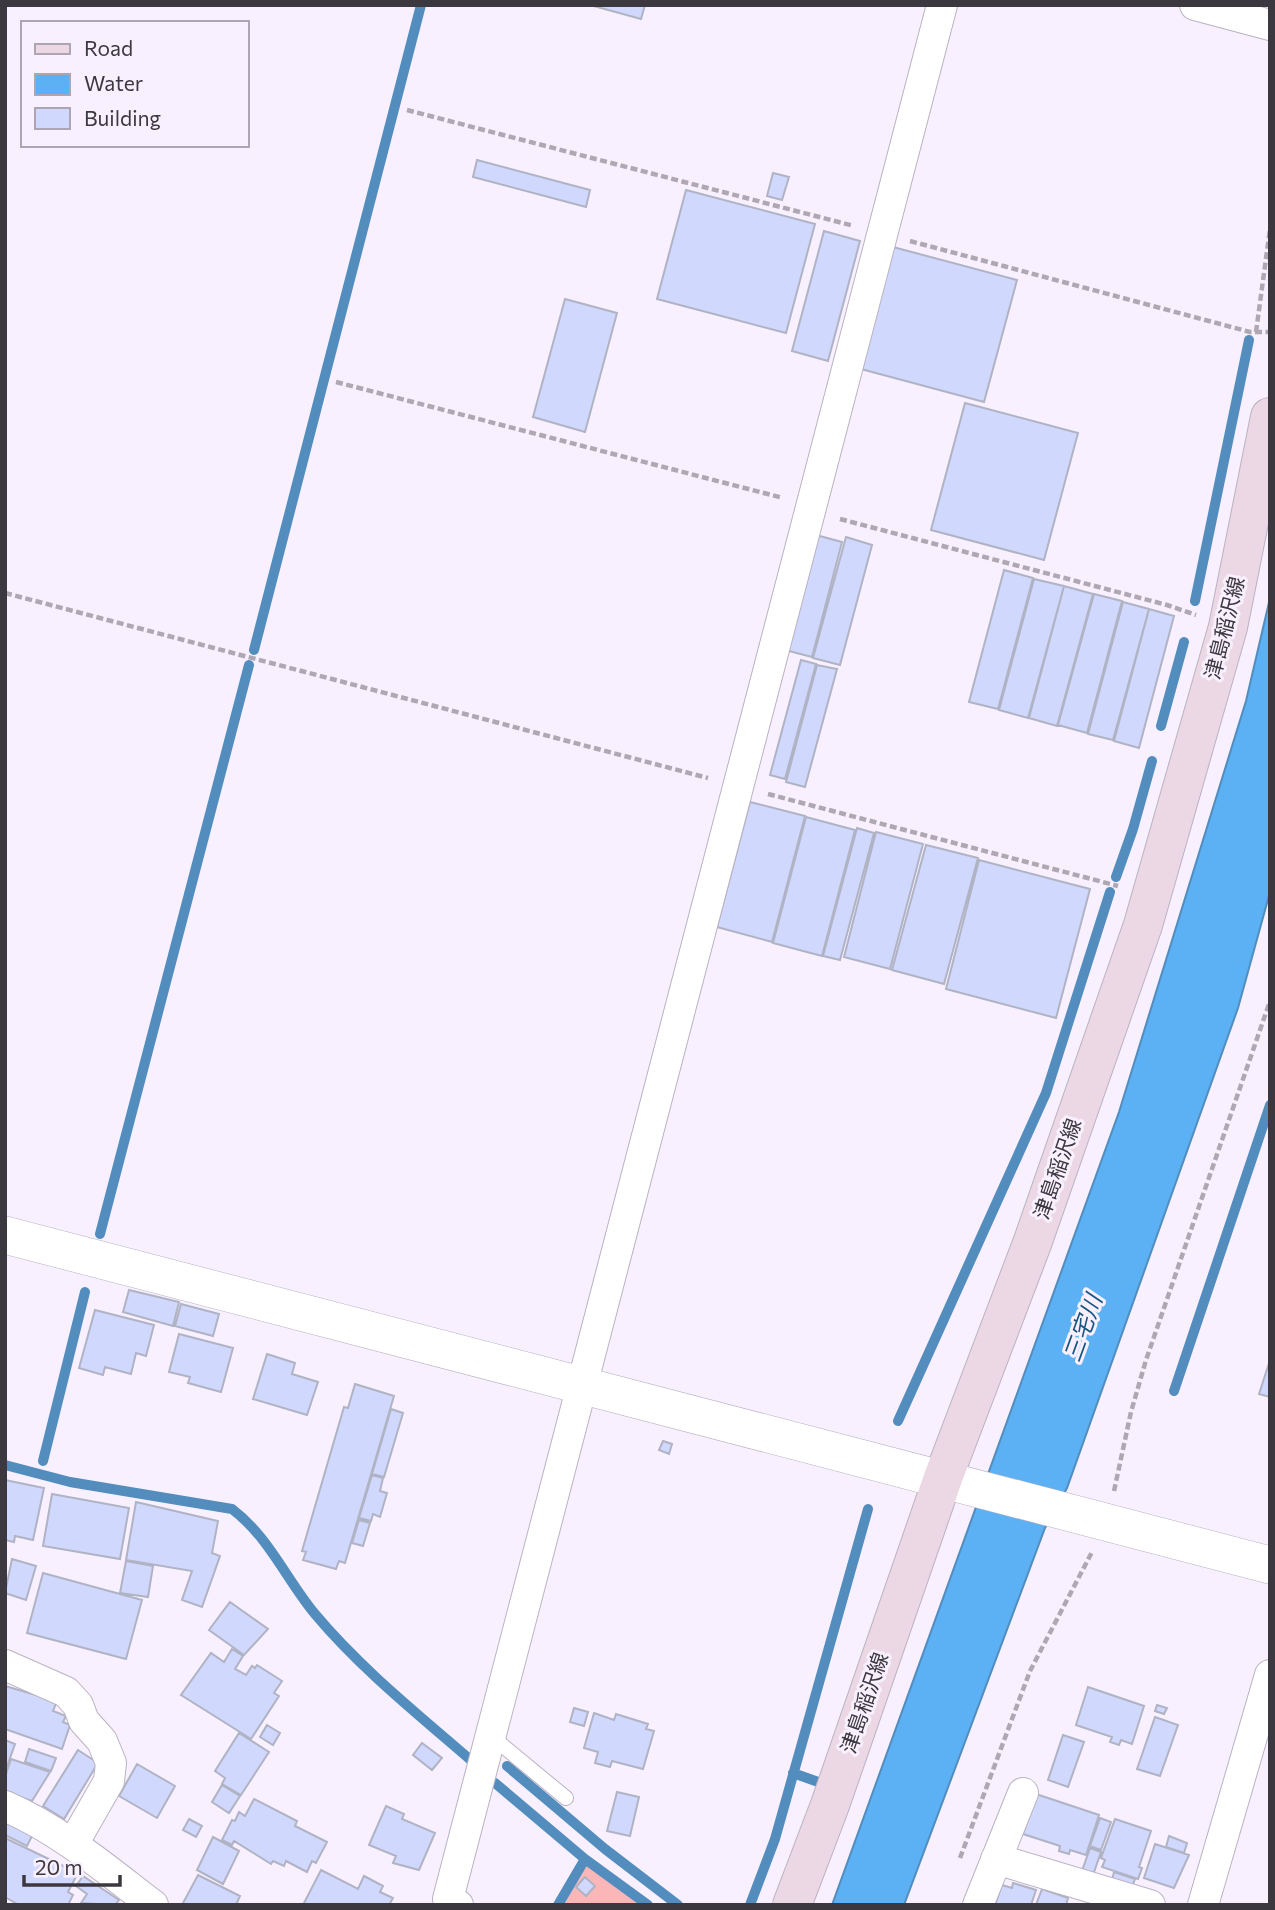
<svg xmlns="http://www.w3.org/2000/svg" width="1275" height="1910" viewBox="0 0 1275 1910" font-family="Commissioner,'Noto Sans JP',sans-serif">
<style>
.green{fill:#fbb6b8}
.water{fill:#5bb1f4;stroke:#528dbe;stroke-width:2}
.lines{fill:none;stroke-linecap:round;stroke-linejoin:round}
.stream{stroke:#528dbe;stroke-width:10}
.building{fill:#d1d8fd;stroke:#b0b3c4;stroke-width:2}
.service-casing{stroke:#bab2c1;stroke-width:16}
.minor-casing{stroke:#bab2c1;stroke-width:32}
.tertiary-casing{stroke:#bab2c1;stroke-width:38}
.secondary-casing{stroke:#bab2c1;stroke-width:40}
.path{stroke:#aea8b3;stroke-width:4.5;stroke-dasharray:7 3.5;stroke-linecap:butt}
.service{stroke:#fff;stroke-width:14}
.minor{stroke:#fff;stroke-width:30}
.tertiary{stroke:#fff;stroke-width:37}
.secondary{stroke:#ecd7e4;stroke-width:38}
.labels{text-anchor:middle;stroke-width:6;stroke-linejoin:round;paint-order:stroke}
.street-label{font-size:21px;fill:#3c383f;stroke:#f8f0fe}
.water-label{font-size:23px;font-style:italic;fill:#175581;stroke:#f8f0fe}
</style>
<rect width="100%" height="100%" fill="#f8f0fe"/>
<path class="green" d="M 587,1864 L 641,1905 L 564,1905 Z"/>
<path class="water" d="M 1270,598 L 1270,892 L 1238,1008 L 1067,1488 L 1045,1528 L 904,1905 L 832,1905 L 1119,1112 L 1246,701 Z"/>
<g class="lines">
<path class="stream" d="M 1195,601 L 1249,340
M 254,650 L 421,5
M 1161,726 L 1184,642
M 1116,877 L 1133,829 L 1152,761
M 100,1234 L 249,665
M 1174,1391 L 1270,1105
M 898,1421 L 1046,1093 L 1110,892
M 43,1461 L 85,1292
M 5,1465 L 70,1482 L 232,1509 C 269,1537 286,1579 315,1614 C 361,1669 419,1715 473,1762
M 507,1766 L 605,1849 L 678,1905
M 793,1773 L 821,1783
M 495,1783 L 585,1859 L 648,1905
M 558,1905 L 585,1859
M 750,1905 L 775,1839 L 868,1509"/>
</g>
<path class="building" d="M 590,5 L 645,5 L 641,19 Z
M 477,160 L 590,190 L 586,207 L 473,177 Z
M 773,173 L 789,177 L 782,200 L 767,196 Z
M 686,190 L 815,224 L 786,333 L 657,299 Z
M 824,231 L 860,241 L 828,361 L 792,351 Z
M 893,247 L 1017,280 L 984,402 L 861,369 Z
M 565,299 L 617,313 L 585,432 L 533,417 Z
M 965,403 L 1078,433 L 1044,560 L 931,530 Z
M 816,535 L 842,542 L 812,657 L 785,650 Z
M 846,537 L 872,545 L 840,665 L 813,658 Z
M 1004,570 L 1033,578 L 998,709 L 969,702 Z
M 1034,579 L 1064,586 L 1028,718 L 999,710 Z
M 1064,586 L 1093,594 L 1057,726 L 1029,718 Z
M 1094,594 L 1122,601 L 1087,733 L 1058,725 Z
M 1123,602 L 1149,609 L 1113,740 L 1088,734 Z
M 1149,609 L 1174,616 L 1139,748 L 1114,741 Z
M 801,660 L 816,664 L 785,779 L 770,775 Z
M 817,665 L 837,669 L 805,787 L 786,782 Z
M 750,802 L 805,816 L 772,942 L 717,927 Z
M 806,817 L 855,830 L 822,956 L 773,943 Z
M 857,828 L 874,833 L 840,960 L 823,956 Z
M 876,832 L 923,844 L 890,969 L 844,957 Z
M 926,845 L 978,858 L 944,984 L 892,970 Z
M 979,860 L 1090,889 L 1056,1018 L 946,989 Z
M 129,1290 L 179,1302 L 173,1326 L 123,1312 Z
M 181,1304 L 219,1314 L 213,1336 L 175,1326 Z
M 95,1310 L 154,1325 L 146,1356 L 136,1353 L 131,1374 L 105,1367 L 103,1375 L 79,1368 Z
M 179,1334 L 233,1348 L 221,1392 L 188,1383 L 190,1377 L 169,1372 Z
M 267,1354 L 295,1363 L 292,1374 L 318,1382 L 307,1415 L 253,1399 Z
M 1270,1360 L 1270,1397 L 1259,1394 Z
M 355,1384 L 394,1396 L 345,1563 L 339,1561 L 336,1569 L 303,1560 L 306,1552 L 302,1551 L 344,1407 L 348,1408 Z
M 391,1409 L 403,1413 L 384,1477 L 372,1474 Z
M 663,1441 L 672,1444 L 669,1454 L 659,1450 Z
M 372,1475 L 383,1478 L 380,1491 L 387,1493 L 380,1517 L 373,1514 L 371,1521 L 359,1518 Z
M 5,1480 L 44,1488 L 33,1540 L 15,1536 L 14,1542 L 5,1540 Z
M 52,1494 L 129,1508 L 120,1559 L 43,1546 Z
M 136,1502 L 218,1521 L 212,1553 L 220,1556 L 202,1607 L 182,1600 L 192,1571 L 126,1560 Z
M 359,1520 L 370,1523 L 363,1546 L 352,1543 Z
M 12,1559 L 36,1566 L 26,1600 L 5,1593 Z
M 126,1561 L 153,1566 L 148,1597 L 120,1593 Z
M 43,1573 L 142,1600 L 126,1659 L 27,1633 Z
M 230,1602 L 268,1629 L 244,1655 L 209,1630 Z
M 232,1649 L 243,1656 L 235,1669 L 246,1675 L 252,1666 L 255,1668 L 257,1665 L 282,1681 L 274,1693 L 279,1696 L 251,1739 L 181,1695 L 211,1653 L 224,1662 Z
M 5,1686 L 57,1701 L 53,1711 L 66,1716 L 63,1722 L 70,1725 L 62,1749 L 5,1729 Z
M 1088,1687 L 1144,1706 L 1132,1744 L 1121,1740 L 1119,1745 L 1110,1742 L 1112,1737 L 1076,1725 Z
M 1157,1705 L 1167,1708 L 1164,1714 L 1155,1711 Z
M 574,1708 L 588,1712 L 584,1726 L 570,1722 Z
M 594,1713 L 614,1720 L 616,1714 L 648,1724 L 646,1729 L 654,1731 L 643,1769 L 612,1761 L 610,1767 L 595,1763 L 598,1752 L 584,1748 Z
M 1155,1717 L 1178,1725 L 1160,1776 L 1137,1769 Z
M 267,1725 L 280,1733 L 273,1745 L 260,1737 Z
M 239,1733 L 269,1752 L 241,1795 L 222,1784 L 225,1778 L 215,1771 Z
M 1063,1735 L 1084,1742 L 1068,1787 L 1048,1780 Z
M 5,1740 L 15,1744 L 5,1772 Z
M 422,1743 L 442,1758 L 432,1770 L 413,1755 Z
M 29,1749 L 56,1758 L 51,1771 L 25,1762 Z
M 78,1750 L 98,1763 L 64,1819 L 43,1806 Z
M 11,1759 L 50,1772 L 32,1801 L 5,1792 L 5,1777 Z
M 137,1764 L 175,1786 L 157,1818 L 119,1796 Z
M 222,1785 L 240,1796 L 229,1813 L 212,1802 Z
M 617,1792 L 639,1797 L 630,1836 L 607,1831 Z
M 1036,1794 L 1099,1815 L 1086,1855 L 1070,1850 L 1069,1854 L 1059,1851 L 1060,1846 L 1023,1834 Z
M 254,1799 L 297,1821 L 295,1826 L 327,1842 L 316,1863 L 312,1861 L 307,1872 L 286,1861 L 284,1866 L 273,1861 L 271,1864 L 234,1841 L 232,1845 L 222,1840 L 232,1820 L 235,1821 L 239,1812 L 245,1816 Z
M 386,1806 L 404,1814 L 402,1819 L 435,1833 L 419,1870 L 393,1863 L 396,1856 L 369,1845 Z
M 1100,1818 L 1111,1822 L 1101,1850 L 1090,1846 Z
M 189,1819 L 202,1826 L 196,1837 L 183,1830 Z
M 1115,1819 L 1151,1831 L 1139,1867 L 1142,1868 L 1138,1879 L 1102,1867 L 1105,1860 L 1101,1858 Z
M 5,1821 L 33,1834 L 27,1846 L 5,1835 Z
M 1169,1836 L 1187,1843 L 1184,1853 L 1166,1847 Z
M 213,1837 L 239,1851 L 223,1884 L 197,1870 Z
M 5,1838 L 78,1873 L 68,1892 L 73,1895 L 68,1905 L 19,1905 L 5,1897 Z
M 1155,1844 L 1189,1855 L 1174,1888 L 1144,1878 Z
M 1090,1848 L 1101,1852 L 1093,1875 L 1082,1871 Z
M 321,1870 L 358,1889 L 364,1876 L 383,1886 L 380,1892 L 393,1898 L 389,1905 L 303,1905 Z
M 1114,1872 L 1135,1879 L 1132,1887 L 1112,1880 Z
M 198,1875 L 240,1896 L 236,1905 L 182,1905 Z
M 83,1876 L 119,1900 L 115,1905 L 81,1903 L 87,1894 L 76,1886 Z
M 585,1877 L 595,1886 L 586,1896 L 576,1887 Z
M 1013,1883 L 1036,1890 L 1031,1905 L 991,1905 L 993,1901 L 996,1902 L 1002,1885 L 1012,1888 Z
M 1042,1889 L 1068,1898 L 1066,1905 L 1036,1905 Z"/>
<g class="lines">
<g class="service-casing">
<path id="service" d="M 491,1736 L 566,1798"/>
</g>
<g class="minor-casing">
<path id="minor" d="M 1195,5 L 1270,25
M 5,1665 L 66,1692 L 78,1705 L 84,1721 L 102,1741 L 111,1763 L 109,1781 L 73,1844
M 5,1806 C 60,1830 106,1869 153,1905
M 996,1859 L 1150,1905
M 458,1905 L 448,1899 L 942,5
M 978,1905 L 1023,1793
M 1203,1905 L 1270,1675"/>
</g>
<g class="tertiary-casing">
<path id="tertiary" d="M 5,1235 L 1270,1565"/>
</g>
<g class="secondary-casing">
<path id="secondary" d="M 792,1905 L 830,1805 L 943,1478 L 1033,1241 L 1143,925 L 1228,627 L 1270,417"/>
</g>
<path class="path" d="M 407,110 L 854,226
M 910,241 L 1250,332 L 1270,332
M 1256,332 L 1270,229
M 336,382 L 783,498
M 840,519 L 1167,605 L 1196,615
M 5,593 L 708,778
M 768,794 L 1118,886
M 1114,1491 L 1131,1412 L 1146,1360 L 1270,1001
M 960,1858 L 1030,1671 L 1092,1552"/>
<use href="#service" class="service"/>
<use href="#minor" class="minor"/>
<use href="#tertiary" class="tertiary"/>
<use href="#secondary" class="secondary"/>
</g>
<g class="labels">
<g class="street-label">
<text transform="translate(1225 628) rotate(-76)" y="7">津島稲沢線</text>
<text transform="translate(1058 1169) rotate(-71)" y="7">津島稲沢線</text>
<text transform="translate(865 1703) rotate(-71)" y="7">津島稲沢線</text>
</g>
<g class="water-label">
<text transform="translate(1083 1328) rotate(-70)" y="8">三宅川</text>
</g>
</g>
<rect width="1275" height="1910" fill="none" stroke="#3c383f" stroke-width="14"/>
<rect x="21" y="21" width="228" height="126" fill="#f8f0fe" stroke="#ada6b2" stroke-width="2"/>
<rect x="35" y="44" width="35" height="10" fill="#ecd7e4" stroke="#ada6b2" stroke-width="2"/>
<text x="84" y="56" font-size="21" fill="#3c383f">Road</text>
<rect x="35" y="74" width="35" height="21" fill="#5bb1f4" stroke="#ada6b2" stroke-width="2"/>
<text x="84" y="91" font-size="21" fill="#3c383f">Water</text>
<rect x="35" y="108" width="35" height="21" fill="#d1d8fd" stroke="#ada6b2" stroke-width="2"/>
<text x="84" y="126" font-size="21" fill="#3c383f">Building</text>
<path d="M24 1875v10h96v-10" fill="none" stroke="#3c383f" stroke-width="3.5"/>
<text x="35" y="1875" font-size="21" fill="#3c383f" stroke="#f8f0fe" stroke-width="5" paint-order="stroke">20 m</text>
</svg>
